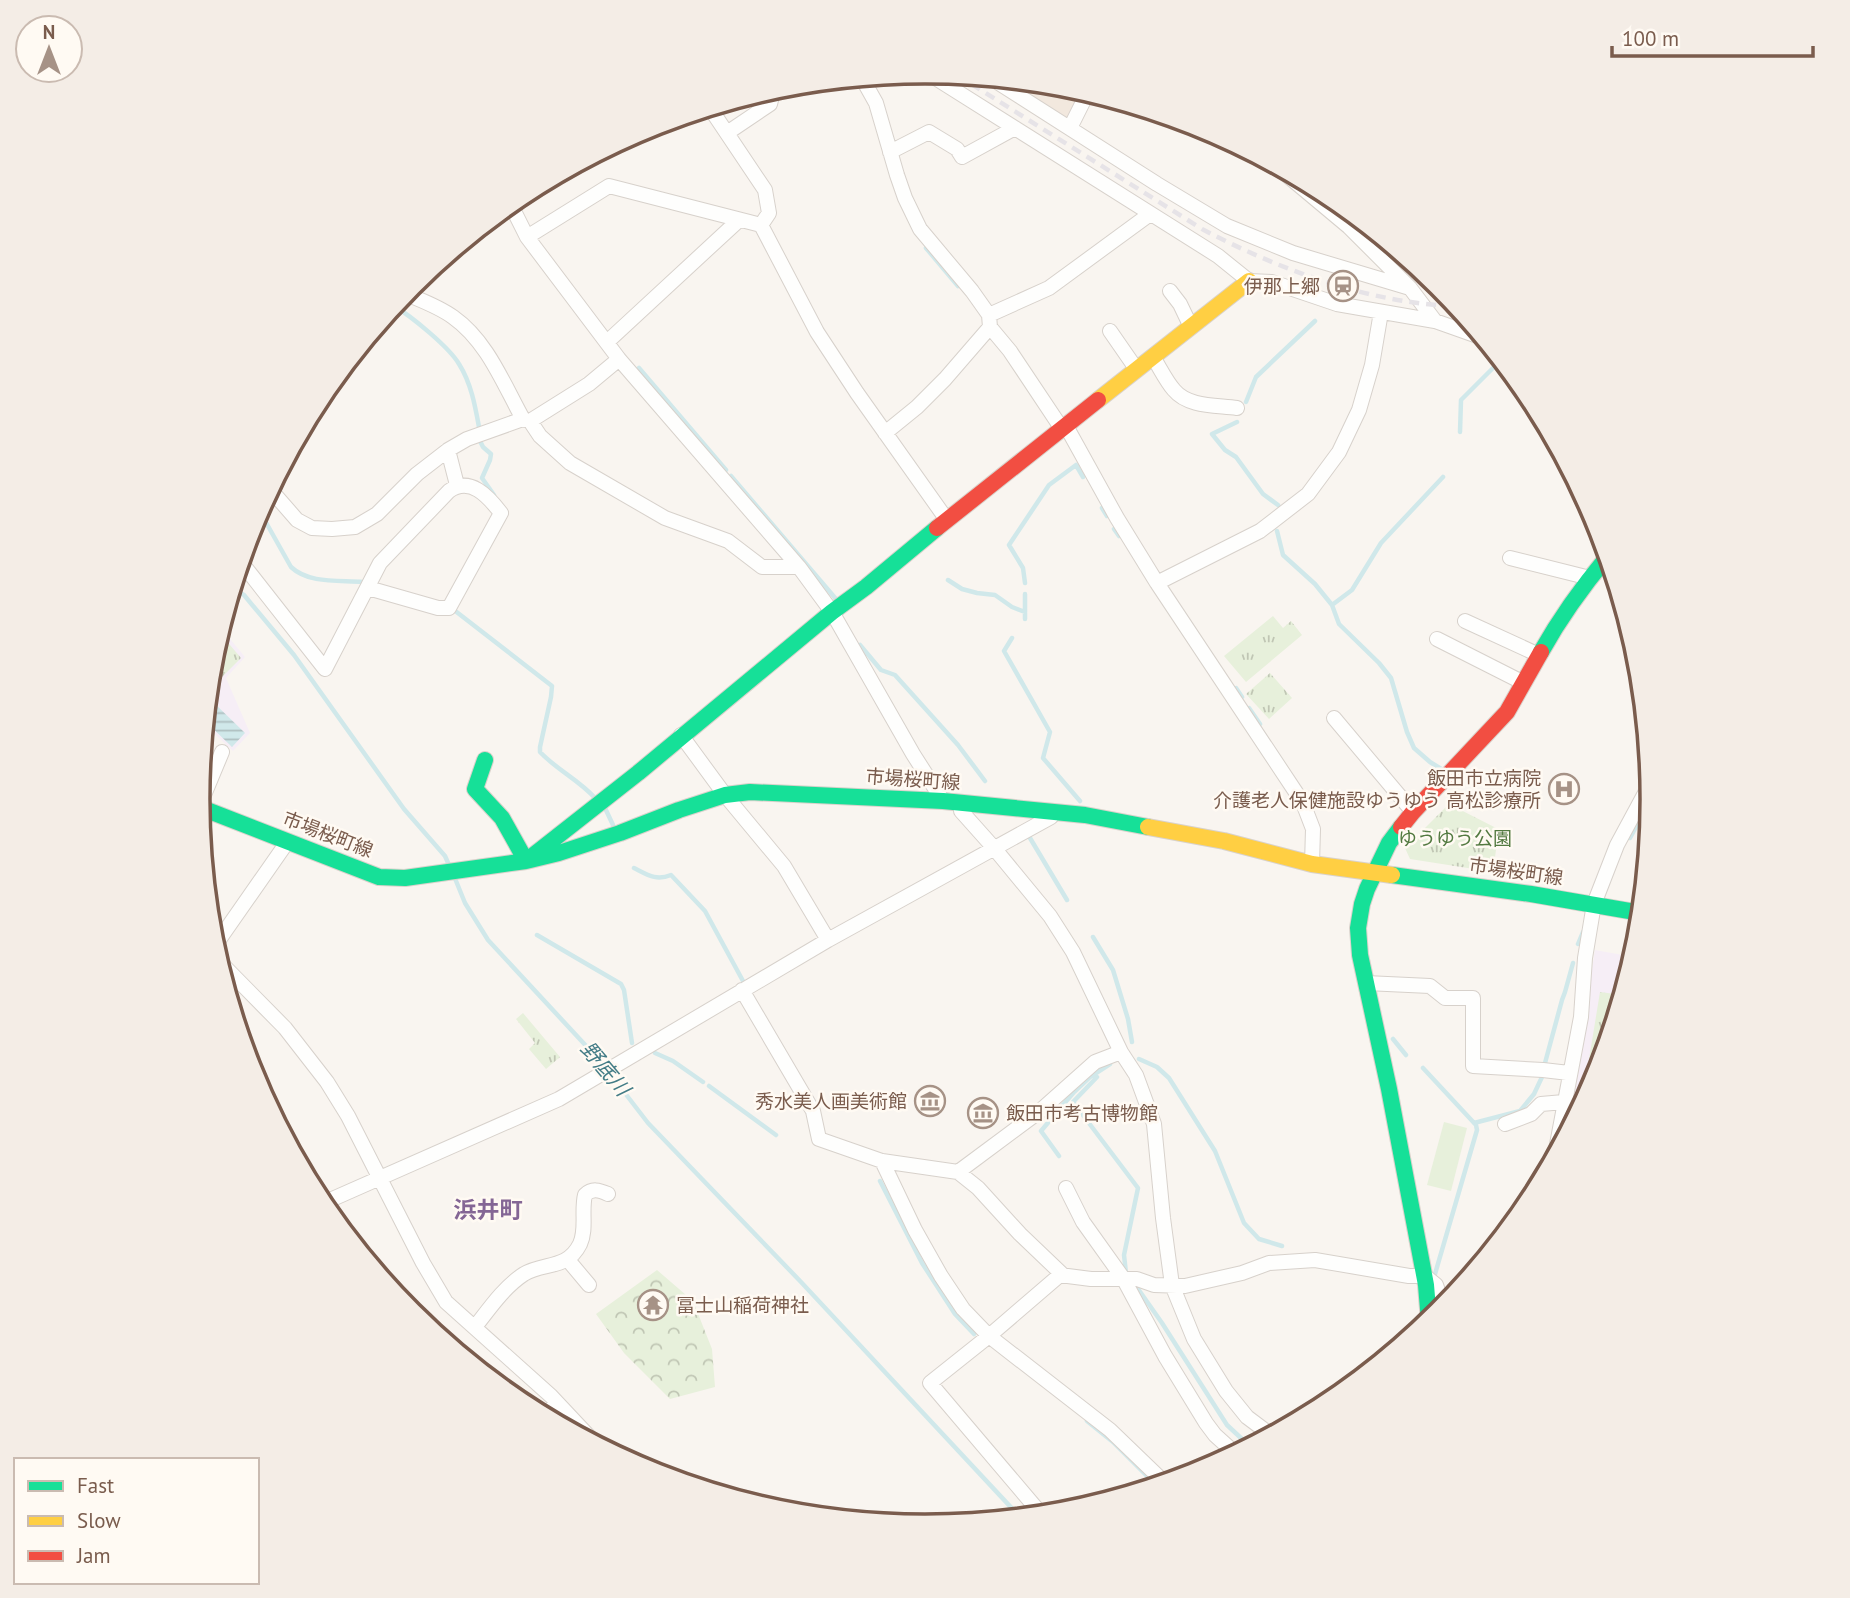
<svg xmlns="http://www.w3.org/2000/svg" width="1850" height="1598" viewBox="0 0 1850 1598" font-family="'PT Sans','Noto Sans JP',sans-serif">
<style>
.residential{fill:#f2e8de}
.education{fill:#f6eef6}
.grass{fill:#e7f0db}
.forest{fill:url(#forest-crowns)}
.park{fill:url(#park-tufts)}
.water{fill:url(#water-rules)}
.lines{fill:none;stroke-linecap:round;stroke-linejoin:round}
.stream{stroke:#d0e8ea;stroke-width:4.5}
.street-casing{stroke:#d7d1cb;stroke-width:16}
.fast-casing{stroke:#d9d2cb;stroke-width:18}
.slow-casing{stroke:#d9d2cb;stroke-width:18}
.jam-casing{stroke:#d9d2cb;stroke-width:18}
.street{stroke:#fefefd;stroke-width:14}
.fast{stroke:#16e098;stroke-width:16}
.slow{stroke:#ffcf43;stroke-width:16}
.jam{stroke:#f24e42;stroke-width:16}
.rail{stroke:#e6e3e7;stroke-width:4.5;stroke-dasharray:10 7;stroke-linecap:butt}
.labels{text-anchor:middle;stroke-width:5;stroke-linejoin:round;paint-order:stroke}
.poi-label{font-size:19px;fill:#7a5c4d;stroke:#fffaf3;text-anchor:end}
.street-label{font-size:19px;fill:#7a5c4d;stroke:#fffaf3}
.park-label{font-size:19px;fill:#537a41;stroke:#fffaf3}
.water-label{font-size:21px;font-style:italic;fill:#437c86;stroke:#fffaf3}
.quarter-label{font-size:23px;font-weight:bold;fill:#846695;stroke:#fffaf3}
.rim{fill:none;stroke:#7a5c4d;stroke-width:3.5}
</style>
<defs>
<pattern id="forest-crowns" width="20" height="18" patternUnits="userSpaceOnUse" patternTransform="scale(1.75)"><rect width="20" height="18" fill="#e7f0db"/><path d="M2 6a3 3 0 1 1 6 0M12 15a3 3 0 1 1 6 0" fill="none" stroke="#c0c6b4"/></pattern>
<pattern id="park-tufts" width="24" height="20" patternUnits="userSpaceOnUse" patternTransform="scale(1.75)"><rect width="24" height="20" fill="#e7f0db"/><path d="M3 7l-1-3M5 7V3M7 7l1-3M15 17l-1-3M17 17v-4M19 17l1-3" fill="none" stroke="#c0c6b4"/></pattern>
<pattern id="water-rules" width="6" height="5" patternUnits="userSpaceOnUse" patternTransform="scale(1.75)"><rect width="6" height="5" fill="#d0e8ea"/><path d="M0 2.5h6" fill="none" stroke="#aebfc0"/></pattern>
</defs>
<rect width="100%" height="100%" fill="#f9f5f0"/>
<path class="residential" d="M 1033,82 L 1067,86 L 1077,89 L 1080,103 L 1070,123 L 1017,91 Z"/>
<path class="education" d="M 221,628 L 245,657 L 226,678 L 250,733 L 233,751 L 205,725 L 212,657 Z
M 1595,950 L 1634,957 L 1597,1078 L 1566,1136 Z"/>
<path class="grass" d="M 1444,1122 L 1467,1128 L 1451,1191 L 1427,1185 Z"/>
<path class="forest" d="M 1304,181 L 1329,195 L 1384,240 L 1381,245 Z
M 657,1270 L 693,1301 L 712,1349 L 715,1387 L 670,1399 L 624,1353 L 596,1314 Z"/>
<path class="park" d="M 1273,616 L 1283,628 L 1291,621 L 1302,635 L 1246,682 L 1224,656 Z
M 219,632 L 241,658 L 208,691 L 212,657 Z
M 1270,673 L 1292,698 L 1269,719 L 1246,694 Z
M 1449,804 L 1504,832 L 1496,850 L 1493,872 L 1410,859 L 1405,848 Z
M 1600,992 L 1622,995 L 1597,1078 L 1581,1108 Z
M 523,1013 L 560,1057 L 546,1069 L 529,1049 L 535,1043 L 516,1019 Z"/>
<path class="water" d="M 211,700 L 245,733 L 232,747 L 205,721 L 207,704 Z"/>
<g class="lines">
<path class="stream" d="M 926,248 L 958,286
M 394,306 C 411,316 449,347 459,364 C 471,383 475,405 479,427
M 639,368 L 726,470
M 1519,382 L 1516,384 L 1532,400
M 1246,402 L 1256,377 L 1315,321
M 1237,422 L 1212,434 L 1225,450 L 1236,457 L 1263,494 L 1278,505
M 1460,432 L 1461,400 L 1498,363
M 480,441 L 483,447 L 491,454 L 490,460 L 482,478 L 494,495
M 731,476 L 836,599
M 1443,477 L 1381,543 L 1352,590 L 1332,605 L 1339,624 L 1379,663 L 1391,678 L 1407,732 L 1414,748 L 1430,762 L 1443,770
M 1578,485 C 1573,509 1585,516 1600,532
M 1102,508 L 1107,516
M 259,510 L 291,567 C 309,584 339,580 363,582
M 1114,529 L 1119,536
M 1277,531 L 1283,555 L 1315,584 L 1332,605
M 948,580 L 962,589 L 977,593 L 995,595 L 1012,607 L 1025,612
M 1025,583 L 1023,568 L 1009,545 L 1049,485 L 1076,465 L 1083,477
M 233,589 L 244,595 L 294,655 L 404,809 L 445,856 L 449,865
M 1025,594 L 1025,619
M 454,610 L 552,686 L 551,697 L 540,747 L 540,752 C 557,770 579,780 595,798
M 1012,638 L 1004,651 L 1050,732 L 1043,758 L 1080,801
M 860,645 L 881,670 L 895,675 L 958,745 L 985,781
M 1236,688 L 1242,697
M 1249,708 L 1260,724
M 605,808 L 613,825
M 1030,838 L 1067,900
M 1630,838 L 1650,801
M 634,868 C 648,875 656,881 671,875 L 705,911 L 743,981
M 454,876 L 465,903 L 488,940 L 601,1062 L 648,1123 L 801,1282 L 1020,1517
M 537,935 L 621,984 L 624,990 L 632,1043
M 1093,937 L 1113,970 L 1128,1019 L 1132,1042
M 1578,944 L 1583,932
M 1393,1039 L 1406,1055
M 655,1053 L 673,1061 L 703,1082
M 1139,1059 L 1157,1067 L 1169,1078 L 1215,1151 L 1244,1223 L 1259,1239 L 1282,1246
M 1545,1063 L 1562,1000 L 1565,992 L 1573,963
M 1423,1068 L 1476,1125 L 1477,1130 L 1435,1274
M 1097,1077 L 1073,1102 L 1138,1188 L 1124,1255 L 1126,1273
M 709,1086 L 776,1135
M 1474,1123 L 1520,1111 L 1534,1094 L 1542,1077
M 1059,1156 L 1041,1131 L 1074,1092 L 1090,1077 L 1110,1064
M 880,1181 L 922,1263 L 955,1314 L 974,1334
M 1136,1286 L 1162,1323 L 1227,1425 L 1242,1439
M 1087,1421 L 1113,1442 L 1156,1485"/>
<g class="street-casing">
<path id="street" d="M 926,72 L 1218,256 L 1249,281 L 1272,282 L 1337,304 L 1435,321 L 1483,338
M 862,78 L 876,103 L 897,175 L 905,198 L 920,229 L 972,291 L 989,315 L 990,327 L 1010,351 L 1062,429
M 991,78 L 1157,184 L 1227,226 L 1293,253 L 1410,288
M 710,108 L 765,190 L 769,213 L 761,225
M 1070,128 L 1083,102 L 1082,90
M 727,133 L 770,104 L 772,96 L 784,86
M 890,152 L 929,132 L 957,149 L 962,157 L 1015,128
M 1276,166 L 1349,227 L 1410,288 L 1435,321
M 510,203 L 527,237 L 619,359 L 799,567 L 832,612 L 913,754 L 943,801
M 761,225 L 817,332 L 857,393 L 947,520
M 527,237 L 609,186 L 761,225
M 1170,291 L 1180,304 L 1191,327
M 404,293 C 420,300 438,306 453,317 C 487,341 503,383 523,419
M 989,315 L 1049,288 L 1150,214
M 1110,331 L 1137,370
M 607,342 L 739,220
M 1153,357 C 1160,368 1166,381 1174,390 C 1188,407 1216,405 1237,408
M 530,421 L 589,384 L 619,359
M 1066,426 L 1117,518 L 1157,583 L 1303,803 L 1313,829 L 1312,864
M 885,433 L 917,407 L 945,379 L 990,327
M 448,450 L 457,485
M 270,489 L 297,520 L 312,528 L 332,529 L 355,527 L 377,514 L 417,474 L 448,450 L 467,439 L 523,419 L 530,421 L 540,436 L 570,463 L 665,518 L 728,541 L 762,567 L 799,567
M 1510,558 L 1590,578
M 241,562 L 325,669 L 380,563 L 449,491 C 470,476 488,496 501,513 L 449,608 L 438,608 L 368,588
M 1157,583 L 1260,531 L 1308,494 L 1339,452 L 1359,410 L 1372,365 L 1381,312
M 1465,621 L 1539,655
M 1437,639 L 1524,683
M 1334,718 L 1413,812
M 681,735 L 725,795 L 784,866 L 828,940
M 961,802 L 961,811 L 994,848 L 1050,916 L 1073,952 L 1121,1052 L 1136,1075 L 1154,1124 L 1163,1218 L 1172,1285 L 1194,1339 L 1226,1391 L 1247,1417 L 1271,1435
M 199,807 L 222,752
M 214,947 L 288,841
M 217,959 L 285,1028 L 327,1082 L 348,1116 L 423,1263 L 446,1302 L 551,1396 L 597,1445
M 1366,983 L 1430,986 L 1445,998 L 1473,998 L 1473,1066 L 1543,1070 L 1569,1073
M 742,990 L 813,1111 L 819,1139 L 882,1161 L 958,1172 L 978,1188 L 1020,1234 L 1064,1276
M 1505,1124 L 1531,1114 L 1541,1104 L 1564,1102
M 1555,1155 L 1581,1017 L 1585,958 L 1594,904 L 1617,845 L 1651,782
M 882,1161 L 915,1230 L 941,1276 L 963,1309 L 989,1336 L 1110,1430 L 1165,1483
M 958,1172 L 1040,1111 L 1095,1062 L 1121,1052
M 1066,1188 L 1083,1222 L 1123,1278 L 1165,1356 L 1206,1423 L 1215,1435 L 1236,1454
M 321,1204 L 559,1099 L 828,940 L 1051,817 L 1055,812
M 568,1260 L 589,1285
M 475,1327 C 489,1309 504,1287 524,1274 C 544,1262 567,1270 580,1244 C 587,1229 581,1211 585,1195 C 592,1188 599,1190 608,1194
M 546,1417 L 556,1402
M 1042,1515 L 930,1383 L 989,1336 L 1060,1275 L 1091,1279 L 1137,1279 L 1154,1285 L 1185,1286 L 1242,1273 L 1269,1263 L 1315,1260 L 1409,1276 L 1425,1276 L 1436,1285 L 1444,1308"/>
</g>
<g class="fast-casing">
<path id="fast" d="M 1541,652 C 1560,618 1583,586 1608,556
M 485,760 L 475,789 L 502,818 L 526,861 L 638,773 L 832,612 L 866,587 L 937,528
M 199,807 L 379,877 L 405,878 L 526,861 L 559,853 L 620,833 L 679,810 L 725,795 L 750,792 L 943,801 L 1085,815 L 1148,827
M 1401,827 L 1389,843 L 1367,889 L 1362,904 L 1358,928 L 1360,955 L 1389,1089 L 1426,1285 L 1429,1321
M 1392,875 L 1531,894 L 1641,913"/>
</g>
<g class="slow-casing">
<path id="slow" d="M 1098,400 L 1249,281
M 1148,827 L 1224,841 L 1312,864 L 1392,875"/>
</g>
<g class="jam-casing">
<path id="jam" d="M 937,528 L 1098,400
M 1401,827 L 1413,812 L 1507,712 L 1541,652"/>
</g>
<use href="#street" class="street"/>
<use href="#fast" class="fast"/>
<use href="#slow" class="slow"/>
<use href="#jam" class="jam"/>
<path class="rail" d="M 957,75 L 1202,229 C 1278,269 1370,304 1457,306"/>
</g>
<defs>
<g id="station-ring" transform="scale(1.575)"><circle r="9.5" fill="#fffaf3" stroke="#a69286" stroke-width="1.5"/><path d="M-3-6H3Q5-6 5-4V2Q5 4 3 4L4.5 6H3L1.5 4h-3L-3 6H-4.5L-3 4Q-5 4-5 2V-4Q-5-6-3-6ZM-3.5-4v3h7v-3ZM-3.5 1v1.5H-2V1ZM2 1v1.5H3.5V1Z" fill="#a69286"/></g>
<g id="hospital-ring" transform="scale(1.575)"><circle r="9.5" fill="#fffaf3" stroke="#a69286" stroke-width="1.5"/><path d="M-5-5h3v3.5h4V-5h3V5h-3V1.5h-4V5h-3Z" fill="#a69286"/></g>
<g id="museum-ring" transform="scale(1.575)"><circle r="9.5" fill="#fffaf3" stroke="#a69286" stroke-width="1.5"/><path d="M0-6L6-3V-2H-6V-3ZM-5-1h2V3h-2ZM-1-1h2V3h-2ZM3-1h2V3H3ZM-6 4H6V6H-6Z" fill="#a69286"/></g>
<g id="temple-ring" transform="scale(1.575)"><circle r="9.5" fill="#fffaf3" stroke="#a69286" stroke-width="1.5"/><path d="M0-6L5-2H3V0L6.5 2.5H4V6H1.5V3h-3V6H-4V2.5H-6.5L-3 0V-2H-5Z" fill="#a69286"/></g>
</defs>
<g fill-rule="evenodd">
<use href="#station-ring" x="1343" y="286"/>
<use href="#hospital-ring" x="1564" y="789"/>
<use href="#museum-ring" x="930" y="1101"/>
<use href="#museum-ring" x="983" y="1113"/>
<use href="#temple-ring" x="653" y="1305"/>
</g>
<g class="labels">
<g class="poi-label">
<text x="1320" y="293">伊那上郷</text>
<text x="1541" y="785">飯田市立病院<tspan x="1541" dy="22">介護老人保健施設ゆうゆう 高松診療所</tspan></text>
<text x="907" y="1108">秀水美人画美術館</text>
<text x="1006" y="1120" text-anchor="start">飯田市考古博物館</text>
<text x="676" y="1312" text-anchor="start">冨士山稲荷神社</text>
</g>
<g class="street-label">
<text transform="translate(913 779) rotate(4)" y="7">市場桜町線</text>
<text transform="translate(328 834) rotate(21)" y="7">市場桜町線</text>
<text transform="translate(1516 871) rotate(8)" y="7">市場桜町線</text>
</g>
<g class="park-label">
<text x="1455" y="845">ゆうゆう公園</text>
</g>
<g class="water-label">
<text transform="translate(605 1069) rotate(50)" y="7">野底川</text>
</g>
<g class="quarter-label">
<text x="488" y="1218">浜井町</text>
</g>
</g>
<path d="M0 0H1850V1598H0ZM210 799a715 715 0 1 1 1430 0a715 715 0 1 1-1430 0Z" fill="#f4ede6" fill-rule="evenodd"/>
<path class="rim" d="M210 799a715 715 0 1 1 1430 0a715 715 0 1 1-1430 0Z"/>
<rect x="14" y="1458" width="245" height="126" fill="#fffaf3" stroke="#cabbb1" stroke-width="2"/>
<rect x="28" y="1481" width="35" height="10" fill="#16e098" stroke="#cabbb1" stroke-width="2"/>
<text x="77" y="1493" font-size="21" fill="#7a5c4d">Fast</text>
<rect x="28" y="1516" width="35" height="10" fill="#ffcf43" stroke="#cabbb1" stroke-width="2"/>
<text x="77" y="1528" font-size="21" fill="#7a5c4d">Slow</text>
<rect x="28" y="1551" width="35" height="10" fill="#f24e42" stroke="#cabbb1" stroke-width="2"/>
<text x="77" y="1563" font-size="21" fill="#7a5c4d">Jam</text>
<g transform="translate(49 49)"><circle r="33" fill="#fffaf3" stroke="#cabbb1" stroke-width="2"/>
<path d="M0-5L12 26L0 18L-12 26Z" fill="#a69286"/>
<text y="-10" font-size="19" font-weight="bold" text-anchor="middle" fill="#7a5c4d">N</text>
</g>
<path d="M1612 46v10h201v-10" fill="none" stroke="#7a5c4d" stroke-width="3.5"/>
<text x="1622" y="46" font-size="21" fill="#7a5c4d" stroke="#fffaf3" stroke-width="5" paint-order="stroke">100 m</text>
</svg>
